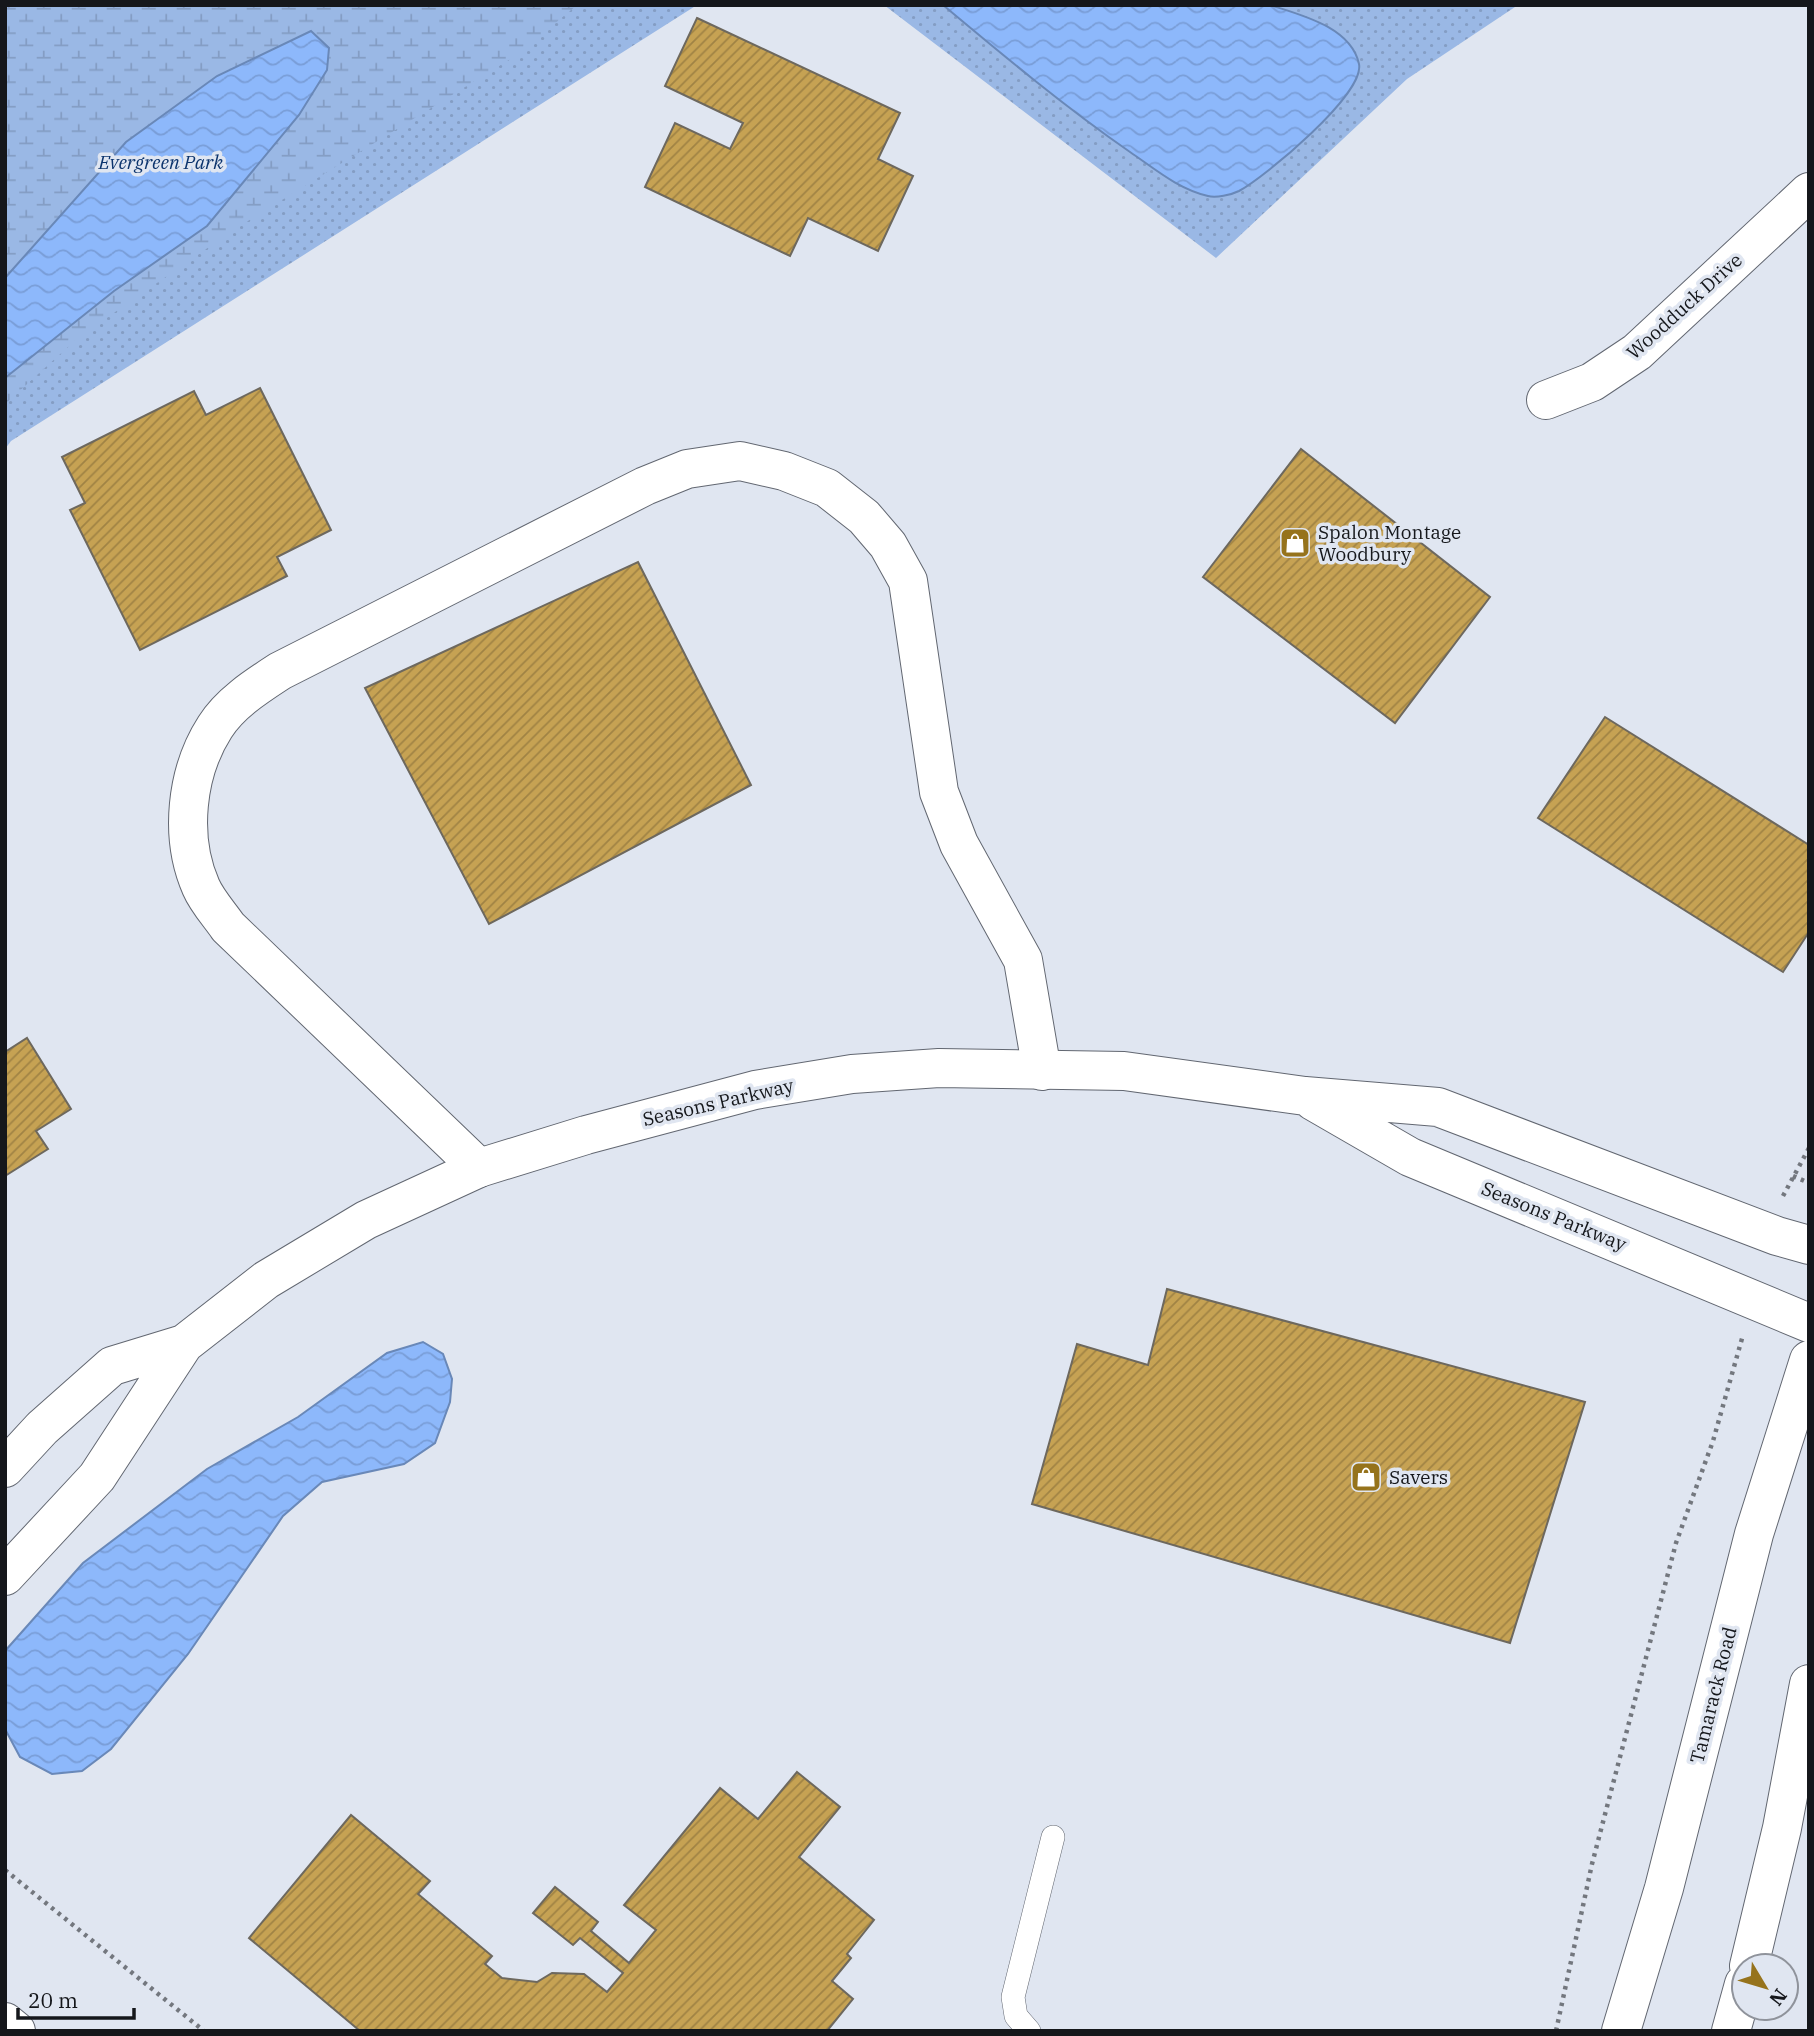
<svg xmlns="http://www.w3.org/2000/svg" width="1814" height="2036" viewBox="0 0 1814 2036" font-family="'IBM Plex Serif',serif">
<style>
.grass{fill:url(#grass-dots)}
.wetland{fill:url(#wetland-marsh)}
.water{fill:url(#water-waves);stroke:#6988b8;stroke-width:2}
.building{fill:url(#building-hatch);stroke:#6d685e;stroke-width:2}
.lines{fill:none;stroke-linecap:round;stroke-linejoin:round}
.lane-casing{stroke:#626771;stroke-width:24}
.street-casing{stroke:#626771;stroke-width:40}
.secondary-casing{stroke:#626771;stroke-width:40}
.path{stroke:#73777e;stroke-width:4.5;stroke-dasharray:3.5 5;stroke-linecap:butt}
.lane{stroke:#fff;stroke-width:23}
.street{stroke:#fff;stroke-width:38}
.secondary{stroke:#fff;stroke-width:38}
.labels{text-anchor:middle;stroke-width:7;stroke-linejoin:round;paint-order:stroke}
.park-label{font-size:19px;font-style:italic;fill:#0c346d;stroke:#e0e6f1}
.street-label{font-size:19px;fill:#15171b;stroke:#e0e6f1}
.poi-label{font-size:19px;fill:#15171b;stroke:#e0e6f1;text-anchor:start}
</style>
<defs>
<pattern id="grass-dots" width="8" height="8" patternUnits="userSpaceOnUse" patternTransform="scale(1.75)"><rect width="8" height="8" fill="#9ab8e5"/><path d="M2 2h.1M6 6h.1" fill="none" stroke="#849dc4" stroke-width="1.8" stroke-linecap="round"/></pattern>
<pattern id="wetland-marsh" width="20" height="14" patternUnits="userSpaceOnUse" patternTransform="scale(1.75)"><rect width="20" height="14" fill="#9ab8e5"/><path d="M1 5h8M5 5V1M11 12h8M15 12V8" fill="none" stroke="#849dc4"/></pattern>
<pattern id="water-waves" width="16" height="10" patternUnits="userSpaceOnUse" patternTransform="scale(1.75)"><rect width="16" height="10" fill="#8db8fb"/><path d="M0 5q4-4 8 0t8 0" fill="none" stroke="#799dd7"/></pattern>
<pattern id="building-hatch" width="6" height="6" patternUnits="userSpaceOnUse" patternTransform="scale(1.75)"><rect width="6" height="6" fill="#c6a253"/><path d="M-1 1l2-2M0 6l6-6M5 7l2-2" fill="none" stroke="#a08344"/></pattern>
</defs>
<rect width="100%" height="100%" fill="#e0e6f1"/>
<path class="grass" d="M 5,5 L 697,5 L 11,441 L 5,449 Z
M 884,5 L 1518,5 L 1407,79 L 1216,258 Z"/>
<path class="wetland" d="M 5,5 L 577,5 L 517,55 L 235,229 L 79,337 L 5,404 Z"/>
<path class="water" d="M 943,5 L 1270,5 C 1301,15 1351,27 1359,64 C 1365,94 1265,177 1239,191 C 1231,195 1216,198 1208,196 C 1178,189 1155,169 1130,152 C 1065,107 1004,56 943,5 Z
M 311,31 L 329,48 L 327,70 L 299,115 L 207,226 L 114,291 L 5,378 L 5,278 L 126,142 L 217,76 Z
M 423,1342 L 443,1354 L 452,1379 L 450,1402 L 435,1443 L 404,1464 L 322,1482 L 283,1516 L 188,1654 L 111,1749 L 82,1771 L 52,1774 L 20,1757 L 5,1729 L 5,1651 L 83,1563 L 207,1469 L 298,1417 L 387,1353 Z"/>
<path class="building" d="M 697,18 L 900,113 L 878,159 L 913,176 L 878,251 L 808,218 L 790,256 L 645,187 L 675,123 L 730,149 L 743,123 L 665,86 Z
M 260,388 L 331,530 L 277,557 L 287,576 L 140,650 L 70,510 L 85,503 L 62,457 L 194,391 L 206,415 Z
M 1301,449 L 1490,597 L 1395,723 L 1203,577 Z
M 638,562 L 751,785 L 489,924 L 365,688 Z
M 1605,717 L 1809,845 L 1809,932 L 1783,972 L 1538,818 Z
M 27,1038 L 71,1109 L 36,1131 L 48,1149 L 5,1176 L 5,1052 Z
M 1167,1289 L 1585,1402 L 1510,1643 L 1032,1504 L 1077,1344 L 1148,1365 Z
M 797,1772 L 840,1807 L 799,1857 L 874,1920 L 847,1954 L 851,1958 L 832,1981 L 853,1999 L 827,2031 L 360,2031 L 249,1938 L 351,1815 L 430,1881 L 418,1894 L 492,1956 L 485,1964 L 502,1978 L 537,1982 L 552,1973 L 584,1974 L 607,1992 L 623,1973 L 580,1938 L 573,1945 L 533,1913 L 555,1887 L 598,1922 L 591,1931 L 629,1963 L 656,1930 L 624,1905 L 720,1788 L 758,1819 Z"/>
<g class="lines">
<g class="lane-casing">
<path id="lane" d="M 1029,2031 L 1016,2016 L 1013,1997 L 1053,1837"/>
</g>
<g class="street-casing">
<path id="street" d="M 1546,400 L 1592,382 L 1637,352 L 1809,192
M 479,1168 L 228,927 C 219,914 207,901 201,887 C 179,837 186,772 215,727 C 230,703 257,686 280,671 L 645,486 L 687,469 L 740,461 L 784,471 L 827,488 L 864,517 L 888,545 L 908,581 L 939,792 L 959,844 L 1023,960 L 1042,1071"/>
</g>
<g class="secondary-casing">
<path id="secondary" d="M 1313,1101 L 1410,1157 L 1809,1323
M 5,1468 L 42,1428 L 112,1366 L 184,1344
M 5,1576 L 97,1477 L 184,1344 L 266,1280 L 366,1220 L 479,1168 L 586,1135 L 755,1090 L 852,1074 L 939,1068 L 1124,1071 L 1305,1096 L 1438,1107 L 1777,1236 L 1809,1245
M 1749,1966 L 1782,1828 L 1809,1684
M 5,2022 L 16,2031
M 1621,2031 L 1664,1888 L 1754,1534 L 1809,1360
M 1731,2031 L 1744,1984"/>
</g>
<path class="path" d="M 1793,1176 L 1809,1183
M 1783,1196 L 1809,1148
M 5,1870 L 204,2031
M 1556,2031 L 1592,1864 L 1676,1543 L 1713,1441 L 1743,1335"/>
<use href="#lane" class="lane"/>
<use href="#street" class="street"/>
<use href="#secondary" class="secondary"/>
</g>
<defs>
<g id="shop-square" transform="scale(1.575)"><rect x="-9" y="-9" width="18" height="18" rx="4" fill="#96731c" stroke="#e0e6f1"/><path d="M-5-2.5h2.3a2.7 3.5 0 0 1 5.4 0H5L5.5 6h-11ZM-1.5-2.5h3a1.5 2.3 0 0 0-3 0Z" fill="#fff"/></g>
</defs>
<g fill-rule="evenodd">
<use href="#shop-square" x="1295" y="543"/>
<use href="#shop-square" x="1366" y="1477"/>
</g>
<g class="labels">
<g class="park-label">
<text x="161" y="169">Evergreen Park</text>
</g>
<g class="street-label">
<text transform="translate(1684 306) rotate(-42)" y="7">Woodduck Drive</text>
<text transform="translate(718 1102) rotate(-13)" y="7">Seasons Parkway</text>
<text transform="translate(1554 1216) rotate(22)" y="7">Seasons Parkway</text>
<text transform="translate(1713 1695) rotate(-76)" y="7">Tamarack Road</text>
</g>
<g class="poi-label">
<text x="1318" y="539">Spalon Montage<tspan x="1318" dy="22">Woodbury</tspan></text>
<text x="1389" y="1484">Savers</text>
</g>
</g>
<rect width="1814" height="2036" fill="none" stroke="#15171b" stroke-width="14"/>
<g transform="translate(1765 1987) rotate(128)"><circle r="33" fill="#e0e6f1" stroke="#8f939b" stroke-width="2"/>
<path d="M0-5L12 26L0 18L-12 26Z" fill="#96731c"/>
<text y="-10" font-size="19" font-weight="bold" text-anchor="middle" fill="#15171b">N</text>
</g>
<path d="M18 2008v10h116v-10" fill="none" stroke="#15171b" stroke-width="3.5"/>
<text x="28" y="2008" font-size="21" fill="#15171b" stroke="#e0e6f1" stroke-width="5" paint-order="stroke">20 m</text>
</svg>
